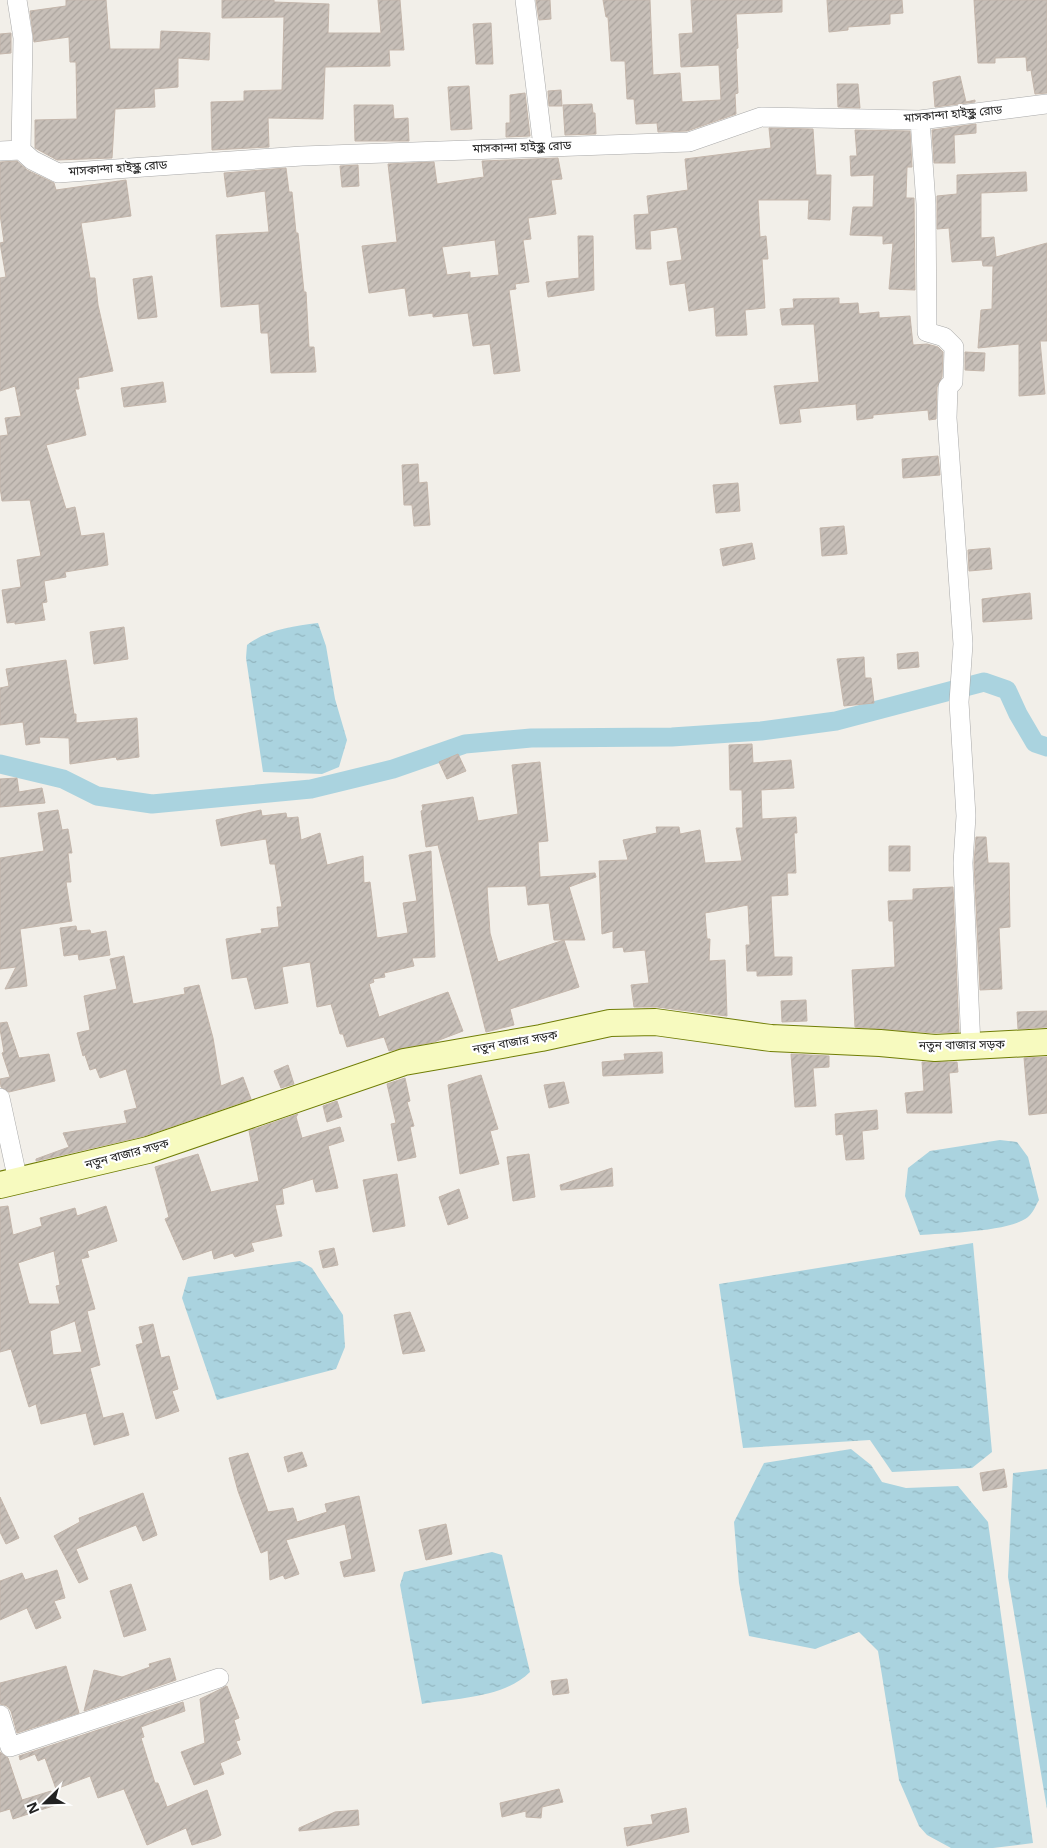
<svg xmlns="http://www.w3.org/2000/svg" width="1047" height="1848" viewBox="0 0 1047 1848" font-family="'Open Sans','Noto Sans Bengali',sans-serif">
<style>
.water{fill:url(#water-ripples)}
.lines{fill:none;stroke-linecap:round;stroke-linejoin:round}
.canal{stroke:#aad3df;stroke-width:19}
.building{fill:url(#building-hatch);stroke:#c4b6ab;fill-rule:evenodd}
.street-casing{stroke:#a9a9a9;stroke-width:20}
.secondary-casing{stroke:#707d05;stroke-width:28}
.street{stroke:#fff;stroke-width:19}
.secondary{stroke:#f7fabf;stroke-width:26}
.labels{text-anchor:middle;stroke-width:4.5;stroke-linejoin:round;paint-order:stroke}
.street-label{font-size:12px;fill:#222;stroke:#fff}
</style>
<defs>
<pattern id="water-ripples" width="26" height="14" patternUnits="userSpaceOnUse" patternTransform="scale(1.25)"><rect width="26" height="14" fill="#aad3df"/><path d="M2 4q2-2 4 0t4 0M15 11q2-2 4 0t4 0" fill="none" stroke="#92b5bf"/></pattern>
<pattern id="building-hatch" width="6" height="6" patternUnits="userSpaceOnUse" patternTransform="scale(1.25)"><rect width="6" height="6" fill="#c7bfb8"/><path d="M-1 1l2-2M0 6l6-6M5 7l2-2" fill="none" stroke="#aba49e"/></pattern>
</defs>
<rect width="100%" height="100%" fill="#f2efe9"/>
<path class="water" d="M 318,623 L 326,646 L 335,699 L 347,740 L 339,767 L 322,774 L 263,772 L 246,658 L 247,645 C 266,630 293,626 318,623 Z
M 1000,1140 L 1017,1142 L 1028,1157 L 1039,1200 C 1036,1205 1033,1213 1028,1217 C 1010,1232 944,1233 920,1235 L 905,1196 L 908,1168 L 930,1151 Z
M 973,1243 L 992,1452 L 972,1468 L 892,1472 L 870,1440 L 743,1448 L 719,1284 Z
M 300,1261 L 312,1268 L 343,1315 L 345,1347 L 336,1369 L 217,1400 L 182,1298 L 188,1277 Z
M 851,1449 L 871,1465 L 882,1482 L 906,1488 L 958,1486 L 988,1522 L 1033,1843 L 993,1848 L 951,1848 L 927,1835 L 919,1826 L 899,1780 L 878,1651 L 859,1632 L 815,1649 L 749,1636 L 739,1583 L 734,1522 L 764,1463 Z
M 1047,1469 L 1047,1809 L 1008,1577 L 1013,1473 Z
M 492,1552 L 502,1555 L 530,1672 C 504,1698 457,1698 422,1704 L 400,1585 L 404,1572 Z"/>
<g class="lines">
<path class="canal" d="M 0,764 L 63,779 L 97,796 L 152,804 L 311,789 L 393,769 L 465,744 L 531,738 L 672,737 L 761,731 L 836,721 L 984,682 L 1007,690 L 1018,714 L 1035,743 L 1047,747"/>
</g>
<path class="building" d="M 66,0 L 106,0 L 110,49 L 160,49 L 161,31 L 210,33 L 209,60 L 178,58 L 178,87 L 154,89 L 155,107 L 115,109 L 112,158 L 57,160 L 35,148 L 35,120 L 77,119 L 76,62 L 70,62 L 69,37 L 34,42 L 30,11 L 66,6 Z
M 222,0 L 274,0 L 274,2 L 329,4 L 328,33 L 381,33 L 378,0 L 400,0 L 404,50 L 389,50 L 390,66 L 325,67 L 323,119 L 268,118 L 269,147 L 212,150 L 211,102 L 244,101 L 244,91 L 282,90 L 284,17 L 222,18 Z
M 536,0 L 550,0 L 551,19 L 539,20 Z
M 603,0 L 650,0 L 653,75 L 680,73 L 682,102 L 721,100 L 719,65 L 681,67 L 679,34 L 693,33 L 691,0 L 782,0 L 782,12 L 736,14 L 738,48 L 736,49 L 738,93 L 735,94 L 736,114 L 687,131 L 658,132 L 657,123 L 636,124 L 634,99 L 627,99 L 625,61 L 611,61 L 608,17 L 606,17 Z
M 827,0 L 902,0 L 903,13 L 890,14 L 890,24 L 848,27 L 848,30 L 829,32 Z
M 974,0 L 1047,0 L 1047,93 L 1035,94 L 1031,70 L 1027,71 L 1026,57 L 995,58 L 995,63 L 978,63 Z
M 491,23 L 493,64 L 476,64 L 473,24 Z
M 11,33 L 11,53 L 0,54 L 0,34 Z
M 960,76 L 966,102 L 975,100 L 975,102 L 935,107 L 933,82 Z
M 837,84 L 858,84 L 860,108 L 838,107 Z
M 469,86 L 472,129 L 451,130 L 448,87 Z
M 561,90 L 562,106 L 549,106 L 548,91 Z
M 525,93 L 530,136 L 506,137 L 506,123 L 510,123 L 510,95 Z
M 592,104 L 593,113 L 595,113 L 596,134 L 565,135 L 563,105 Z
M 354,105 L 393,105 L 394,119 L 408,118 L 409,141 L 355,141 Z
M 976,124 L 976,133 L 954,135 L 955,163 L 934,163 L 932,130 Z
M 769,128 L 813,129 L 816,175 L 831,175 L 830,220 L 808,219 L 809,200 L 758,200 L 760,237 L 766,236 L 768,259 L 762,259 L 765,308 L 745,310 L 747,335 L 716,336 L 714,307 L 689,311 L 685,283 L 670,285 L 667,262 L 682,260 L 677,227 L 650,231 L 651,249 L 636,249 L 634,215 L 649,214 L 647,196 L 688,190 L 685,159 L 771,148 Z
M 855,130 L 910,131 L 912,167 L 907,167 L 906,198 L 914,198 L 915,290 L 889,289 L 893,243 L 883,244 L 883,236 L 850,235 L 853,207 L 873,207 L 874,175 L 851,176 L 850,156 L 857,156 Z
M 558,158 L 562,179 L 551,180 L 556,214 L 528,218 L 531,239 L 523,240 L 529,282 L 515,284 L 516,289 L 509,290 L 520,371 L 494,374 L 490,344 L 473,346 L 468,313 L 433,317 L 433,313 L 409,316 L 405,288 L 369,293 L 362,246 L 397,242 L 388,164 L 434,162 L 437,184 L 484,177 L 482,161 ZM 495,240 L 499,275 L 470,278 L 470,272 L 447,275 L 442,247 Z
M 17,161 L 27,170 L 54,183 L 56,190 L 126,180 L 131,216 L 81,223 L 90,278 L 95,278 L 98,305 L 113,371 L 78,378 L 79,389 L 75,389 L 86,435 L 46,445 L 66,509 L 75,507 L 81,536 L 104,533 L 108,565 L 65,572 L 66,577 L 44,581 L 47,602 L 42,603 L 45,620 L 15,624 L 15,622 L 7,623 L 2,590 L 21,587 L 17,560 L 41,556 L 30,500 L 2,501 L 0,487 L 0,436 L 8,435 L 5,418 L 21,416 L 15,386 L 0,391 L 0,278 L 6,277 L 0,243 L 4,242 L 0,214 L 0,162 Z
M 358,165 L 359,186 L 342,187 L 340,166 Z
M 286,168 L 289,192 L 292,192 L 296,233 L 298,233 L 304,292 L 306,292 L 309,347 L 314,347 L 316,372 L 271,373 L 268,333 L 261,333 L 259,304 L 221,307 L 216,235 L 269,232 L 265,191 L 227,197 L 224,173 Z
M 1026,172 L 1027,191 L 981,193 L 981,238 L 994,237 L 996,257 L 1047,243 L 1047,341 L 1040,341 L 1045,394 L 1019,396 L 1019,344 L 978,348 L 981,310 L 992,309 L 993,266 L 983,266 L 982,260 L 952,262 L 949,228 L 937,229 L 937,196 L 957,194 L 957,175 Z
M 578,236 L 593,236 L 594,290 L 548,297 L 546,282 L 579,278 Z
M 152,276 L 157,317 L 138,319 L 133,279 Z
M 839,298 L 839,304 L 858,303 L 859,314 L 879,312 L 879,318 L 910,316 L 913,345 L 927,344 L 938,347 L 943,352 L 942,377 L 937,387 L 936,419 L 929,420 L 928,410 L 873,415 L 873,418 L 857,420 L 856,404 L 799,409 L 801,422 L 780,424 L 774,386 L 819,382 L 814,324 L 782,325 L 780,309 L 794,308 L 793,299 Z
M 965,352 L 985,353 L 984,371 L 965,370 Z
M 163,382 L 166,402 L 124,407 L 121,388 Z
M 938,456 L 940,475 L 903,478 L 902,459 Z
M 418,464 L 419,483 L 427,482 L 430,525 L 414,526 L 412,505 L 404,505 L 402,465 Z
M 738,483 L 740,511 L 716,513 L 713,485 Z
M 844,526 L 847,554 L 822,556 L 820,528 Z
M 752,543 L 755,559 L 723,566 L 720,549 Z
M 990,548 L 992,569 L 969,571 L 968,550 Z
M 1030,593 L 1032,619 L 983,622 L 982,599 Z
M 124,627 L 128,659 L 94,664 L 90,632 Z
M 918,652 L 919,667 L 898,669 L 897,654 Z
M 864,657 L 865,678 L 871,678 L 874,703 L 844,706 L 837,659 Z
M 66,660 L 74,714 L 76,714 L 76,723 L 137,718 L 139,757 L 117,760 L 116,757 L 70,764 L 69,738 L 39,737 L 40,743 L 26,745 L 23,722 L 0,725 L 0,688 L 9,686 L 6,669 Z
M 752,744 L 753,763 L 791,760 L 794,788 L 761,790 L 762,819 L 796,817 L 797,833 L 794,833 L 796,873 L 787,873 L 788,895 L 771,896 L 774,957 L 792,957 L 792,975 L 757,976 L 757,971 L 747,971 L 746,945 L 750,945 L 748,905 L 705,913 L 707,939 L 710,939 L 709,961 L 725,960 L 727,1016 L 657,1007 L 634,1007 L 631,985 L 649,983 L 645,950 L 624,952 L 623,947 L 613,948 L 613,931 L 602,934 L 599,861 L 628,860 L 623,840 L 657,833 L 656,827 L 679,827 L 680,834 L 700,830 L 705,863 L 742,861 L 736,828 L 743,828 L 742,790 L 730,790 L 729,745 Z
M 458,754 L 466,771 L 447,779 L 439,762 Z
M 540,762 L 548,841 L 538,842 L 540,877 L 595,873 L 596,877 L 569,887 L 585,940 L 554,940 L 549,903 L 528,905 L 526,886 L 487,887 L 490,933 L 498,962 L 564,940 L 579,987 L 510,1009 L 514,1025 L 486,1032 L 438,845 L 426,847 L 421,811 L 423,810 L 422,805 L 473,797 L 478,821 L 518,814 L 512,765 Z
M 17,778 L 19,792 L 42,788 L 45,803 L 0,807 L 0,779 Z
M 58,810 L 62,830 L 68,829 L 72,853 L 68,853 L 71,882 L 66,882 L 72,921 L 20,929 L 27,986 L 5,989 L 16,967 L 0,969 L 0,858 L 44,851 L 38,813 Z
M 261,810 L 262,816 L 286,813 L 287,818 L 298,817 L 301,840 L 320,833 L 327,865 L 363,856 L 364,883 L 370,882 L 377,938 L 408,933 L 403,903 L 417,901 L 409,855 L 431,851 L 435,957 L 412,958 L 414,966 L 384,973 L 385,977 L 373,979 L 374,982 L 369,984 L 379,1017 L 448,992 L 463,1031 L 434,1042 L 389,1051 L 384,1037 L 347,1047 L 343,1034 L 340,1034 L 331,1004 L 317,1007 L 310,962 L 282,967 L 288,1003 L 255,1009 L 247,977 L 232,979 L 226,939 L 262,933 L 261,929 L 279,927 L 277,907 L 282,907 L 275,864 L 270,864 L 266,839 L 221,846 L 216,820 Z
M 976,837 L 986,837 L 988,863 L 1009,863 L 1010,927 L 999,928 L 1002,989 L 980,990 L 974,863 Z
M 889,846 L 910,846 L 910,871 L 889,871 Z
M 953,887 L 959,1032 L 935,1033 L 855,1027 L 852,970 L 895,967 L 893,921 L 889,921 L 888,901 L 913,900 L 913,889 Z
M 76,926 L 77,931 L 90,930 L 91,934 L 106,931 L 110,955 L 79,960 L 78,954 L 64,956 L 60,928 Z
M 124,956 L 133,1004 L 185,994 L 184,988 L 199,985 L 213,1038 L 221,1086 L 243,1077 L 251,1099 L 144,1136 L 36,1161 L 36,1159 L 69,1147 L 63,1133 L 127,1123 L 124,1111 L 137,1108 L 126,1069 L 100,1078 L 96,1068 L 90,1070 L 85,1055 L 83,1056 L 77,1033 L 90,1030 L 84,996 L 117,989 L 110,959 Z
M 806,1000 L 807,1021 L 782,1022 L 781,1001 Z
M 1047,1011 L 1047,1027 L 1018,1029 L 1017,1012 Z
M 7,1022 L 19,1058 L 49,1054 L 55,1081 L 9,1092 L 1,1087 L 0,1079 L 10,1077 L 2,1053 L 4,1052 L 0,1029 L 0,1023 Z
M 662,1052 L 663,1073 L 603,1076 L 602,1062 L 625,1060 L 624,1054 Z
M 791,1054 L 829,1056 L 829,1067 L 813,1068 L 816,1106 L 795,1107 Z
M 1047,1057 L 1047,1113 L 1029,1115 L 1024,1058 Z
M 922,1062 L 957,1062 L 958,1072 L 949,1073 L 952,1113 L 907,1113 L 905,1093 L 924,1091 Z
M 288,1065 L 294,1084 L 281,1088 L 274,1071 Z
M 481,1075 L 498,1129 L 490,1131 L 499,1164 L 460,1174 L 448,1085 Z
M 405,1078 L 410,1101 L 407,1102 L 414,1126 L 410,1127 L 416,1157 L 398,1161 L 391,1124 L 396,1123 L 387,1084 Z
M 564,1082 L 569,1103 L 549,1108 L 544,1085 Z
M 337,1101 L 342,1117 L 327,1122 L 323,1106 Z
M 877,1110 L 878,1129 L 862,1131 L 864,1159 L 846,1160 L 843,1134 L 836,1135 L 835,1114 Z
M 298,1114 L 296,1117 L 302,1138 L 340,1127 L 344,1141 L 328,1146 L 338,1188 L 316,1192 L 313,1179 L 282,1189 L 284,1204 L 275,1205 L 282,1236 L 251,1243 L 254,1251 L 235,1257 L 233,1253 L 214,1259 L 212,1250 L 183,1260 L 165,1219 L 169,1217 L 155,1167 L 198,1154 L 211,1192 L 259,1181 L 249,1131 Z
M 529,1154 L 535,1197 L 513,1201 L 507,1157 Z
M 612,1168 L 613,1186 L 561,1190 L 560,1185 Z
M 397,1174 L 405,1226 L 373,1232 L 363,1180 Z
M 459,1189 L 468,1218 L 448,1225 L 439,1197 Z
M 8,1206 L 13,1235 L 42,1226 L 40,1218 L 75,1208 L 77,1216 L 106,1206 L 117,1241 L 87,1251 L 89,1257 L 81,1259 L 95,1309 L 87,1311 L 100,1365 L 90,1368 L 103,1418 L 123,1413 L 129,1435 L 94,1445 L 86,1413 L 41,1424 L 36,1404 L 29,1407 L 11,1349 L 0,1352 L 0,1207 ZM 54,1251 L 60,1285 L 56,1286 L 60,1304 L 29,1304 L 18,1263 ZM 75,1321 L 82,1352 L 53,1355 L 50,1331 Z
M 334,1248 L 338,1265 L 323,1268 L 319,1251 Z
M 410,1312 L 425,1351 L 403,1354 L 394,1315 Z
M 153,1324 L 161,1358 L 169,1356 L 178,1389 L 172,1391 L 179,1411 L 156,1419 L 136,1345 L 143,1343 L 139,1327 Z
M 302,1452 L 307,1466 L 288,1472 L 284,1457 Z
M 248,1453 L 268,1512 L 293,1508 L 297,1522 L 327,1512 L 325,1504 L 359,1496 L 375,1571 L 344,1577 L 340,1562 L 352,1559 L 345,1524 L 286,1540 L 299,1574 L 285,1579 L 283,1575 L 270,1580 L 268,1550 L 261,1553 L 256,1540 L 238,1491 L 229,1458 Z
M 1004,1469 L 1007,1487 L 983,1491 L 980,1473 Z
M 143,1493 L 157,1535 L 143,1541 L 136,1525 L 76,1549 L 88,1579 L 79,1583 L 54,1536 L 80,1522 L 79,1518 Z
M 0,1497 L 19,1538 L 6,1544 L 0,1532 Z
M 446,1524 L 452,1554 L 426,1560 L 419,1530 Z
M 57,1570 L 65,1598 L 54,1601 L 61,1618 L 36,1629 L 27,1608 L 0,1620 L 0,1581 L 22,1573 L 25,1580 Z
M 131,1584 L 146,1630 L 124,1637 L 110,1591 Z
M 170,1658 L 176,1680 L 84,1711 L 94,1670 L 122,1677 L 150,1667 L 149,1664 Z
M 66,1666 L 79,1713 L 17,1733 L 11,1711 L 7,1706 L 0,1704 L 0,1683 Z
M 567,1679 L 569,1693 L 553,1695 L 551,1681 Z
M 227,1686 L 239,1718 L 234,1720 L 240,1740 L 236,1741 L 241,1754 L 220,1763 L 224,1774 L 194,1785 L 181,1752 L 205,1743 L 200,1699 Z
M 183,1702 L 185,1711 L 141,1727 L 144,1737 L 141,1738 L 155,1783 L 158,1783 L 167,1807 L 207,1790 L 221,1835 L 215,1838 L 192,1845 L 186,1828 L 147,1845 L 124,1789 L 98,1798 L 90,1776 L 56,1789 L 45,1758 L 38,1761 L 35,1754 L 20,1760 L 19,1756 Z
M 0,1752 L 8,1758 L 22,1800 L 51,1791 L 56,1805 L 13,1819 L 10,1809 L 0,1812 Z
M 559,1789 L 563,1802 L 542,1807 L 541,1818 L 526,1817 L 526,1811 L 502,1817 L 500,1803 Z
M 686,1808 L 689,1832 L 627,1846 L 624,1828 L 653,1824 L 651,1815 Z
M 358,1810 L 359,1825 L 299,1831 L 299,1828 L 335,1812 Z"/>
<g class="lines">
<g class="street-casing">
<path id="street" d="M 17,0 L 23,38 L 21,150
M 525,0 L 543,146
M 920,120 L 926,204 L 927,332 L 944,337 L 954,347 L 953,382 L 948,387 L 947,418 L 963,644 L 959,702 L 966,816 L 963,863 L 971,1047
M 0,151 L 21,150 L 32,160 L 58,173 L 302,156 L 689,142 L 761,117 L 920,120 L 1047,104
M 0,1098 L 18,1181
M 0,1715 L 10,1747 L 219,1678"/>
</g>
<g class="secondary-casing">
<path id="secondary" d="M 0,1185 L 148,1150 L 404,1062 L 541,1038 L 610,1023 L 655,1022 L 771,1038 L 880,1043 L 935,1048 L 1047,1042"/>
</g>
<use href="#street" class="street"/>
<use href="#secondary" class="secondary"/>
</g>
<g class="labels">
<g class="street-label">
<text transform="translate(953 114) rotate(-5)" y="4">মাসকান্দা হাইস্কুল রোড</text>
<text transform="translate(522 147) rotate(-2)" y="4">মাসকান্দা হাইস্কুল রোড</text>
<text transform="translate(118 168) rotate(-4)" y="4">মাসকান্দা হাইস্কুল রোড</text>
<text transform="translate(515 1042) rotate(-10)" y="4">নতুন বাজার সড়ক</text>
<text transform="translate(962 1045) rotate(-1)" y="4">নতুন বাজার সড়ক</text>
<text transform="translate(127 1154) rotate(-15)" y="4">নতুন বাজার সড়ক</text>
</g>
</g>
<g transform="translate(45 1803) rotate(247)" stroke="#ffffff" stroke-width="4" paint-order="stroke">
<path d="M0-4L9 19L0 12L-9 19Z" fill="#222222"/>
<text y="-8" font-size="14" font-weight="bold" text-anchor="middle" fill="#222222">N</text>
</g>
</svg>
